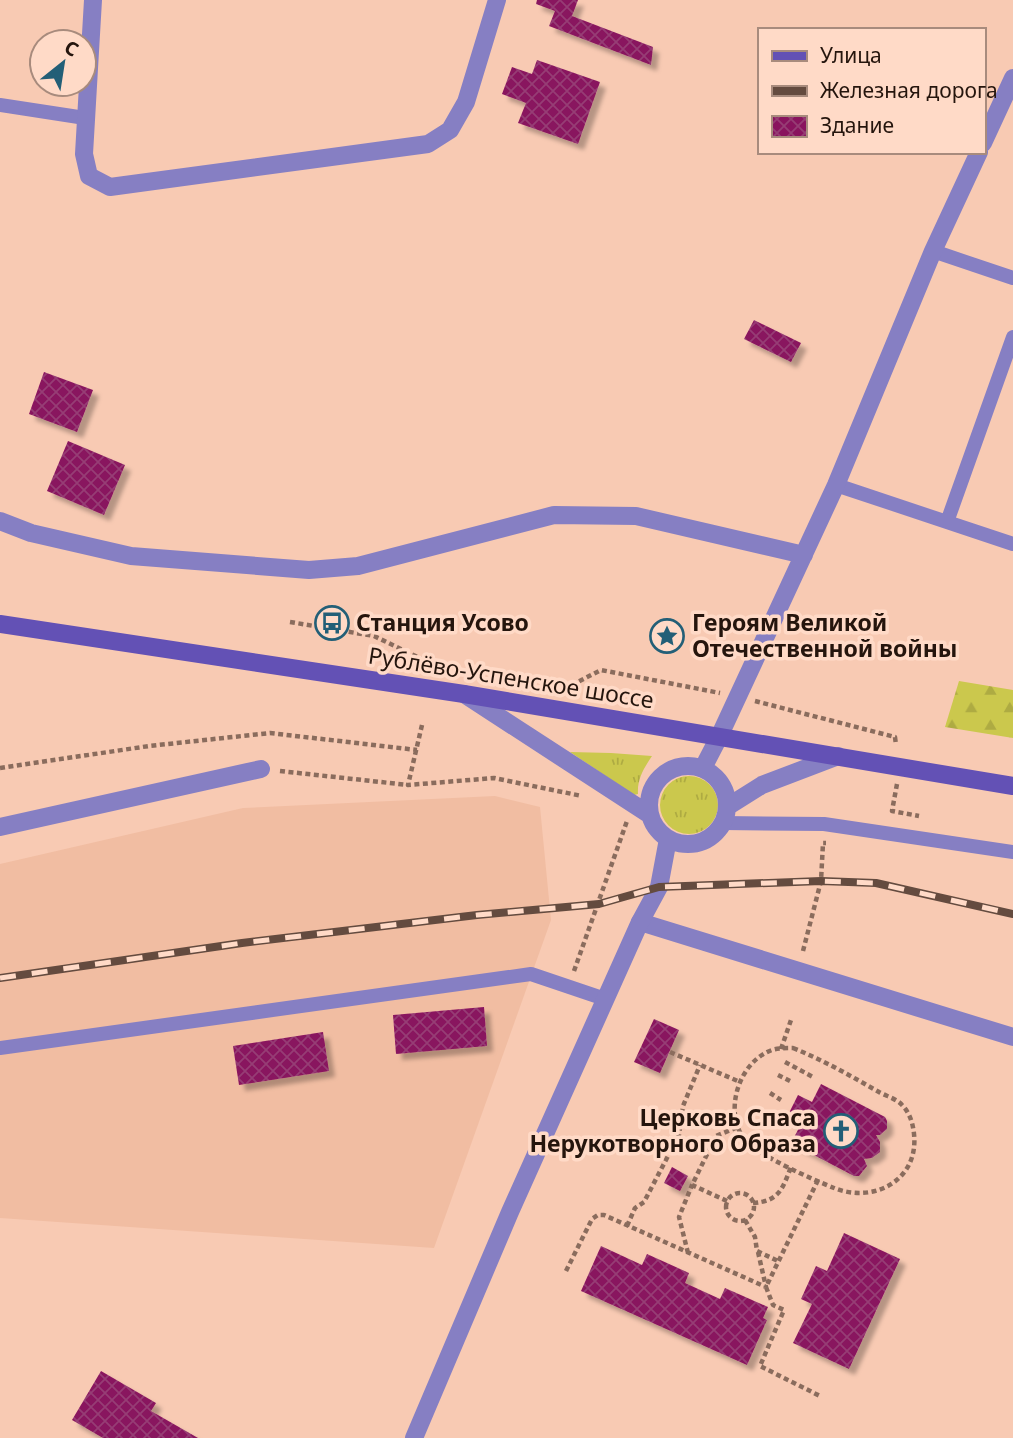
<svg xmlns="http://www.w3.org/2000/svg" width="1013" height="1438" viewBox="0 0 1013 1438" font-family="'Noto Sans',sans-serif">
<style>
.built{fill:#f1bda2}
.grass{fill:url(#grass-tufts)}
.forest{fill:url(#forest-firs)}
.building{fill:url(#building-cross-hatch);filter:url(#shadow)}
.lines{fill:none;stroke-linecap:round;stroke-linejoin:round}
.path{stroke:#8a6c5d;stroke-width:4.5;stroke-dasharray:5 3.5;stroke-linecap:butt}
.service{stroke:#867fc3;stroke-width:14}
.minor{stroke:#867fc3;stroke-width:18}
.tertiary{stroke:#867fc3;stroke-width:18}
.secondary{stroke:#6351b5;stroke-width:18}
.rail-casing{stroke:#644b3f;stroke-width:8}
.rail{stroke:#ffdac7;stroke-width:5;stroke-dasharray:16;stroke-linecap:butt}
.labels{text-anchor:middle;stroke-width:7;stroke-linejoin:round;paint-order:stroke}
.poi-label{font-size:23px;font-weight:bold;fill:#25150d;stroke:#ffdac7;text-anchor:start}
.street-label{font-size:23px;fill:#25150d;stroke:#ffdac7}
</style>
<defs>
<pattern id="grass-tufts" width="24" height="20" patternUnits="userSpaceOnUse" patternTransform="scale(1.75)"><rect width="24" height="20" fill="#cbc84d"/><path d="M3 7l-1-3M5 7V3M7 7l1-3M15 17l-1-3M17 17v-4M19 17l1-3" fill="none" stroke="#aeab42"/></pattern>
<pattern id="forest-firs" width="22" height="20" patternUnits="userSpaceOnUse" patternTransform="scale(1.75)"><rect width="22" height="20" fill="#cbc84d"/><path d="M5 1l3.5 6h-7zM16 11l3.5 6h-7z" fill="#aeab42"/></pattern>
<pattern id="building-cross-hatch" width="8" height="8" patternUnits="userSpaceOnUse" patternTransform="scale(1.75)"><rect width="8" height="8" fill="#89145e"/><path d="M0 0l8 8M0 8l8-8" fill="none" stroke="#963d74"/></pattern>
<filter id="shadow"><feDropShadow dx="6" dy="6" stdDeviation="2" flood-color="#0004"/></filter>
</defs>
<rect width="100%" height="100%" fill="#f8cab3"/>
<path class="built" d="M 495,796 L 540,807 L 551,920 L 434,1248 L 0,1218 L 0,864 L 243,808 Z"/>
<path class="grass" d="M 570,752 L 611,753 L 652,756 C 644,768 637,779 638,794 L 634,795 Z
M660 805a29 29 0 1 1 58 0a29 29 0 1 1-58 0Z"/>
<path class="forest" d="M 959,681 L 1013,690 L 1013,738 L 945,727 Z"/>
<path class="building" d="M 537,0 L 578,0 L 572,16 L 653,47 L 651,65 L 549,26 L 555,11 L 536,4 Z
M 537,60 L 600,82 L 578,144 L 518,123 L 526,103 L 502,94 L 512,67 L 532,74 Z
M 754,320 L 801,343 L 791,362 L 744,339 Z
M 44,372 L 93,390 L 77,432 L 29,414 Z
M 68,441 L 125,465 L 104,515 L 47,491 Z
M 484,1007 L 487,1046 L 396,1054 L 393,1015 Z
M 654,1019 L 679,1030 L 660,1073 L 634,1062 Z
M 323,1032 L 329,1071 L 239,1085 L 233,1046 Z
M 821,1084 L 885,1117 L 887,1121 L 887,1129 L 880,1135 L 876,1135 L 880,1142 L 880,1152 L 872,1158 L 864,1159 L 867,1166 L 859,1176 L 854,1176 L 791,1143 L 800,1126 L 786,1119 L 798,1095 L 812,1102 Z
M 672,1167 L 688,1176 L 680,1191 L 664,1183 Z
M 844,1233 L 900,1259 L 849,1369 L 793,1343 L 812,1304 L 801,1299 L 816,1266 L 827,1271 Z
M 601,1246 L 642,1265 L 647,1254 L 689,1273 L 685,1283 L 720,1299 L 725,1288 L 768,1307 L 763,1318 L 767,1320 L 747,1365 L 581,1291 Z
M 101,1371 L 156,1403 L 151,1411 L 198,1438 L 103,1438 L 72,1420 Z"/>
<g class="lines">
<path class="path" d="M 290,622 L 374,636 L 432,664 L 459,669
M 564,689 L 601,670 L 720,693
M 755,701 L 895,737 L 896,745
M 422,725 L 408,785 L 494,778 L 582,796
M 0,768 L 149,746 L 270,733 L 417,750
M 280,771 L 408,785
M 897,784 L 892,811 L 919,816
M 803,951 L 821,881 L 823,843 L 826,843
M 574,971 L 627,821
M 793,1048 C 823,1060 851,1076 879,1092 C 886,1096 897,1099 902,1105 C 910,1113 913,1124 914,1134 C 919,1180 874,1204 834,1188 C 814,1180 759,1156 745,1140 C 723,1113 738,1062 772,1050 C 779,1048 786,1048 793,1048 Z
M 781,1049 L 792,1017
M 670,1052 L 740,1082
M 785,1062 L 813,1077
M 778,1075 L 790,1081
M 770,1093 L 781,1100
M 761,1111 L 773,1118
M 818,1180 L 766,1287 L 773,1305 L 784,1310 L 760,1366 L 820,1396
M726 1207a14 14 0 1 1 28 0a14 14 0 1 1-28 0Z
M 727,1201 L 692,1185 L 716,1136 L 738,1127
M 753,1203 C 779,1201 782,1190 791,1167
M 745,1220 L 755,1237 L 757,1251 L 778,1261
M 627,1226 L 635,1208 L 644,1202 L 679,1135 L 683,1106 L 700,1065
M 758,1252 L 766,1287
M 688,1253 L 679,1217 L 692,1185
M 566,1271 L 592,1219 L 598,1215 L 604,1215 L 766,1287"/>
<path class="service" d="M 0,105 L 85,118
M 933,251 L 1013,278
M 836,485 L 1013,544
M 947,522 L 1013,337
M 723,823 L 824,824 L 1013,852
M 0,1048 L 531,974 L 605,999"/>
<path class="minor" d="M 93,0 L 84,154 L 89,176 L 110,187 L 428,144 L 450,130 L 466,102 L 497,0
M 983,143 L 1013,78
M 0,521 L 31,533 L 131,556 L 309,570 L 358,566 L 554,515 L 636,516 L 804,555
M 719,737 L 836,485 L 933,251 L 979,152
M 0,827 L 261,769
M 640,922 L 1013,1037"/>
<path class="tertiary" d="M 464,694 L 650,815
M649 805a39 39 0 1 1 78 0a39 39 0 1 1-78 0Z
M 703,768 L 719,737
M 727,807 L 762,785 L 838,756
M 414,1438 L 510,1212 L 640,922 L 659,887 L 668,839"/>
<path class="secondary" d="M 0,624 L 464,694 L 1013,786"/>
<g class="rail-casing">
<path id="rail" d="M 0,978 L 242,943 L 477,915 L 599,904 L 659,887 L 821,881 L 876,883 L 1013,914"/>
</g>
<use href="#rail" class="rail"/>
</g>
<defs>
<g id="bus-ring" transform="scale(1.75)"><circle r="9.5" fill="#ffdac7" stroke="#235f77" stroke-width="1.5"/><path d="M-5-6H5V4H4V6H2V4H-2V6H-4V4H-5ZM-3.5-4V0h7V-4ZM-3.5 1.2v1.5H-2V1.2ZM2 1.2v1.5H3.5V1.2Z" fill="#235f77"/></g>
<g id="sight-ring" transform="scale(1.75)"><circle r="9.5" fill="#ffdac7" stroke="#235f77" stroke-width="1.5"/><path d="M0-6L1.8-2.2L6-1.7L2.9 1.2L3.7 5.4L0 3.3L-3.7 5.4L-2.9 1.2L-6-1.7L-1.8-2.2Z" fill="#235f77"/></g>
<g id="church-ring" transform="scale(1.75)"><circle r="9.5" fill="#ffdac7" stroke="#235f77" stroke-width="1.5"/><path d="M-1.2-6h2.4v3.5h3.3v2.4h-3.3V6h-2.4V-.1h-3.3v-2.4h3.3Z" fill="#235f77"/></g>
</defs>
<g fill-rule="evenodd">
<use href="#bus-ring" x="332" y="623"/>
<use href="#sight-ring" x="667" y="636"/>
<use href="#church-ring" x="841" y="1131"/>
</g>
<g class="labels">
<g class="poi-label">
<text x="356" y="631">Станция Усово</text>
<text x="692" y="631">Героям Великой<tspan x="692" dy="26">Отечественной войны</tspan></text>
<text x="816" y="1126" text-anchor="end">Церковь Спаса<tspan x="816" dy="26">Нерукотворного Образа</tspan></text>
</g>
<g class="street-label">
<text transform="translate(511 678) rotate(9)" y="8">Рублёво-Успенское шоссе</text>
</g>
</g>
<rect x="758" y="28" width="228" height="126" fill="#ffdac7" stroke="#a88b7d" stroke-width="2"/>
<rect x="772" y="51" width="35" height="10" fill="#6351b5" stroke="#a88b7d" stroke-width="2"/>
<text x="820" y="63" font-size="21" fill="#25150d">Улица</text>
<rect x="772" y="86" width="35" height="10" fill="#644b3f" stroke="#a88b7d" stroke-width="2"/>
<text x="820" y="98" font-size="21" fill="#25150d">Железная дорога</text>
<rect x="772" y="116" width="35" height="21" fill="url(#building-cross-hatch)" stroke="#a88b7d" stroke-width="2"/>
<text x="820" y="133" font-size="21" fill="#25150d">Здание</text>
<g transform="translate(63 63) rotate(30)"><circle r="33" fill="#ffdac7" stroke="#a88b7d" stroke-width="2"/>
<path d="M0-5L12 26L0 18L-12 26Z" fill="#235f77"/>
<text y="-10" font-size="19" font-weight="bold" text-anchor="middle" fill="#25150d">С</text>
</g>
</svg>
